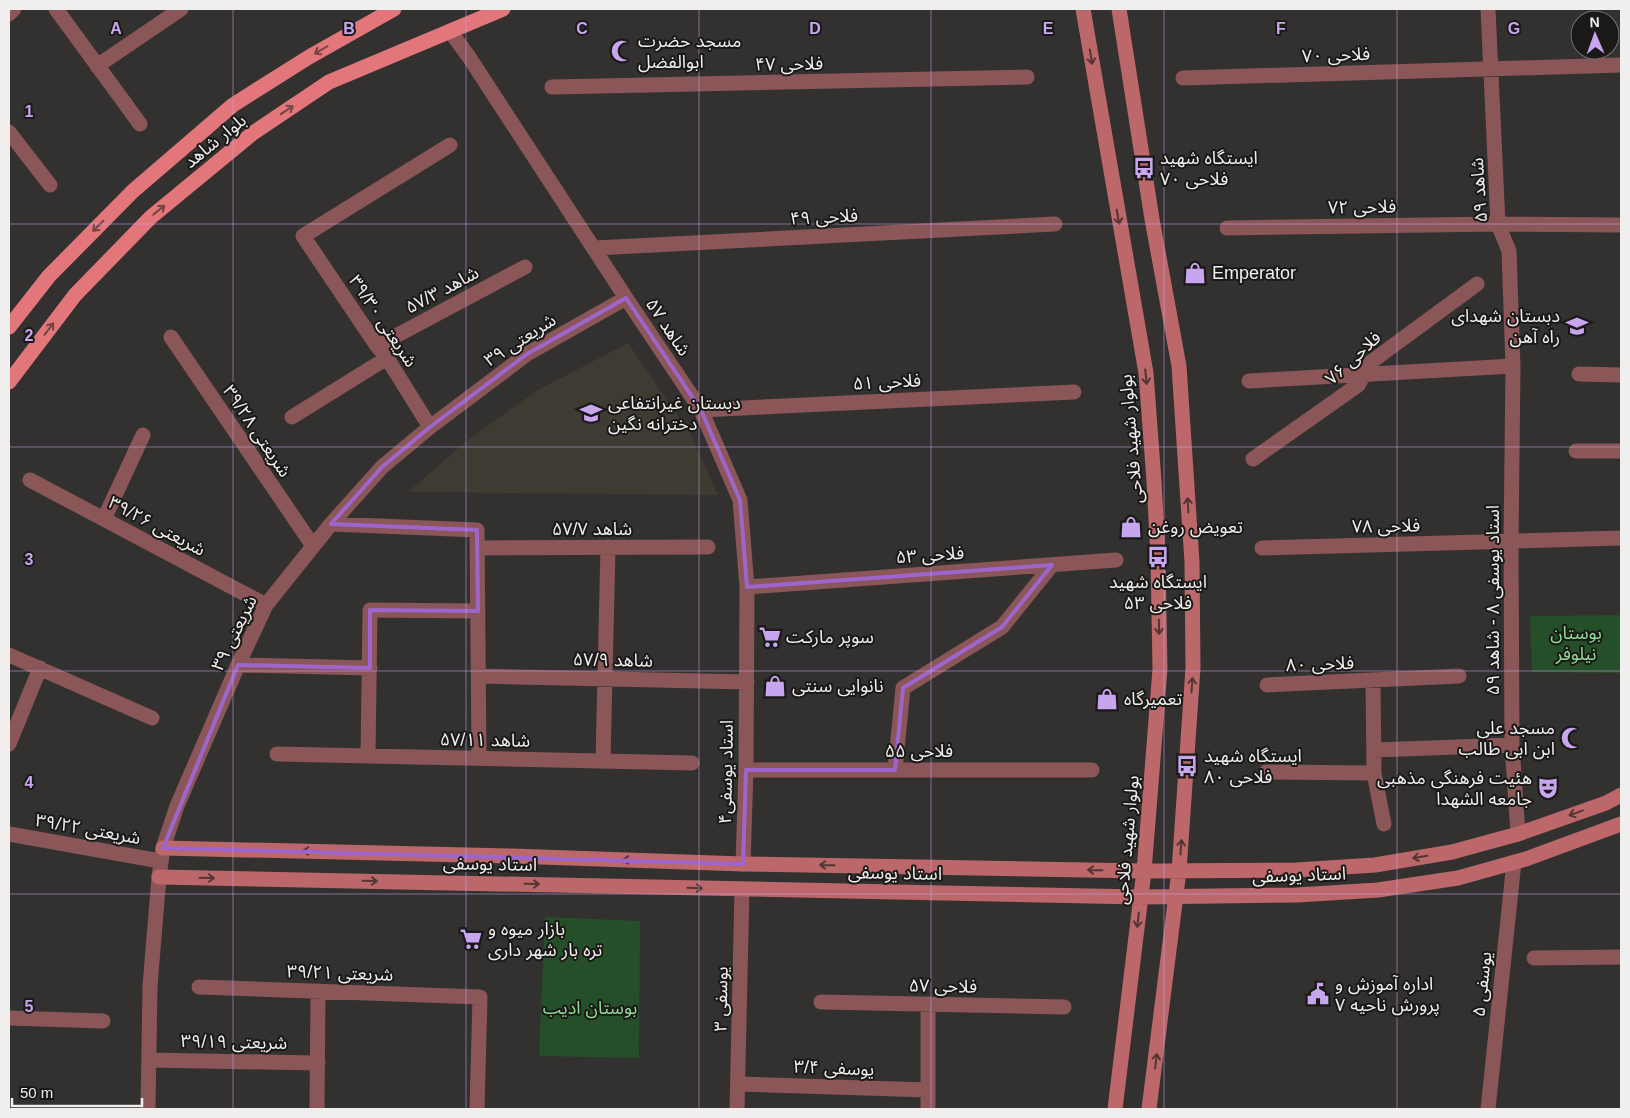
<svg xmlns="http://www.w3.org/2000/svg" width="1630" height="1118" viewBox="0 0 1630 1118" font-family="Helvetica,'Noto Sans Arabic',sans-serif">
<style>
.built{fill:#3e3b33}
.green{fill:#254f28}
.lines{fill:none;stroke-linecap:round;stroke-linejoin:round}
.street{stroke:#8b5657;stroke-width:15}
.secondary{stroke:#bc686a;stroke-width:15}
.primary{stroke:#e2767a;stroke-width:15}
.oneway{stroke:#744344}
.oneway2{stroke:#533535}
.marked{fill:none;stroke:#9e66cd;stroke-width:4;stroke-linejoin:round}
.grid{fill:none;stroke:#c7a6ef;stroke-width:1;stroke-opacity:0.55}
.labels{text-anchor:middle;stroke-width:4;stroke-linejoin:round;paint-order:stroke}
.poi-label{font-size:18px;fill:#f0efee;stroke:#1a1918;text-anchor:start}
.street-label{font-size:18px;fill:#f0efee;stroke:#1a1918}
.park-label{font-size:18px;fill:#8fdd93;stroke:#1a1918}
.grid-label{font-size:16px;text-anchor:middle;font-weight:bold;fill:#c7a6ef;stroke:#1a1918;stroke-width:4;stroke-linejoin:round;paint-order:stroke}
</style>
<rect width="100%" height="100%" fill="#32312f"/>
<path class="built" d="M 628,343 L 691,435 L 718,495 L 408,492 L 469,439 L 536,391 Z"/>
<path class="green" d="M 1621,615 L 1621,673 L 1532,672 L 1530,616 Z
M 545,917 L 640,921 L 639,1058 L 539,1056 Z"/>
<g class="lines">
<path class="street" d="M 56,9 L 140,124
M 1488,9 L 1498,224 L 1509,251 L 1513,366 L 1511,542 L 1512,745 L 1518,834
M 9,14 L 14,9
M 450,31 L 469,57 L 626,298 L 701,410 L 740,500 L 747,587 L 746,770 L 743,864
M 97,66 L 181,9
M 1183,78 L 1621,65
M 552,87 L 1027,77
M 9,132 L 50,185
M 1227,228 L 1498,224 L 1621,225
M 595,248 L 1055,224
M 171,337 L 313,546
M 377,346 L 525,267
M 1579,374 L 1621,375
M 1249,381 L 1513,366
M 701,410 L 1074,392
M 292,417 L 387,358
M 430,427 L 387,358 L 377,346 L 303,236 L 450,145
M 1576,451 L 1621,451
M 1253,459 L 1358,385 L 1371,362 L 1477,284
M 30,480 L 266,605
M 104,519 L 143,435
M 331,524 L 477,530 L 479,758
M 477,548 L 708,547
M 1262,548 L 1621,538
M 747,587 L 1116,560
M 9,655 L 152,718
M 238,665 L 370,668
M 479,676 L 747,682
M 1373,680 L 1374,773 L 1384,824
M 1267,685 L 1459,676
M 9,744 L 40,668
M 1374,750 L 1512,745
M 277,754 L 692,763
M 368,756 L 370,610 L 478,611
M 603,761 L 608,547
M 746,770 L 1092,770
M 895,770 L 903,688 L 1002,627 L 1052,565
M 1266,772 L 1374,773
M 9,834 L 160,861
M 1534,958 L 1621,957
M 199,987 L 480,997 L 477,1109
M 821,1002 L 1064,1007
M 9,1018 L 103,1021
M 149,1060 L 318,1063
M 738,1084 L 928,1090
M 148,1109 L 150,986 L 159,877 L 163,848 L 177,806 L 238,665 L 266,605 L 331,524 L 382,467 L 430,427 L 527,354 L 626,298
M 317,1109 L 318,991
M 737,1109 L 742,889
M 928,1109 L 928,1004
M 1488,1109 L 1514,862"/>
<path class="secondary" d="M 1083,9 L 1146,373 L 1154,481 L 1158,557 L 1160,669 L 1151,784 L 1144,871 L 1115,1109
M 1119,9 L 1152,219 L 1179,366 L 1192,562 L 1193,668 L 1179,871 L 1149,1109
M 163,848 L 512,856 L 743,864 L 1144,871 L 1296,870 L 1375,865 L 1452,852 L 1518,834 L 1606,803 L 1621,795
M 159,877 L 1140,897 L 1297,895 L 1378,890 L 1458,878 L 1526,859 L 1621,824"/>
<path class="primary" d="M 9,327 L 49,276 L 133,191 L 233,105 L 309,57 L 394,9
M 9,382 L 75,295 L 151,217 L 253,133 L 329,82 L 503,9"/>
</g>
<defs><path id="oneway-shaft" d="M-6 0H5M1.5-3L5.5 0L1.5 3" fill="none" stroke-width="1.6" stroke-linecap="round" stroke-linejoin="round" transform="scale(1.25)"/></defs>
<g class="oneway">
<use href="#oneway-shaft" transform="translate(321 50) rotate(150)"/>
<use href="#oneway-shaft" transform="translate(287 110) rotate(-34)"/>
<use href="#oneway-shaft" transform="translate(159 210) rotate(-39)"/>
<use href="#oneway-shaft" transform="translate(98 226) rotate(135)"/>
<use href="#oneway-shaft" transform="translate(49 329) rotate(-52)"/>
</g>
<g class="oneway2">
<use href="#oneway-shaft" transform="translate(1091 57) rotate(81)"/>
<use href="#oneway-shaft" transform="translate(1118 217) rotate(80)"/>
<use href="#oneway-shaft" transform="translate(1146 377) rotate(84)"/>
<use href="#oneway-shaft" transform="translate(1188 505) rotate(-93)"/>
<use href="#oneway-shaft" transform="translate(1159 627) rotate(89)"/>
<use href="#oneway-shaft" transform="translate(1192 685) rotate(-86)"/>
<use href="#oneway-shaft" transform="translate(1576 813) rotate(160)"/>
<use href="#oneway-shaft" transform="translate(1181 847) rotate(-86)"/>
<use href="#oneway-shaft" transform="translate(310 851) rotate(-179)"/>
<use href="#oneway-shaft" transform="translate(1420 857) rotate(171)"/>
<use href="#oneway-shaft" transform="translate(630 860) rotate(-178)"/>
<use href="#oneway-shaft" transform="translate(827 865) rotate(-179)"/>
<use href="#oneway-shaft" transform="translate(1095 870) rotate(-179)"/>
<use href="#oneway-shaft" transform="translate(207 878) rotate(1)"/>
<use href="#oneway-shaft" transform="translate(370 881) rotate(1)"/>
<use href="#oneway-shaft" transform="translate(532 884) rotate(1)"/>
<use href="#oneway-shaft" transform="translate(695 888) rotate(2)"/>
<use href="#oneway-shaft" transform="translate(1138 920) rotate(97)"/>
<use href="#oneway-shaft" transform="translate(1156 1061) rotate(-83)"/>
</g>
<path class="marked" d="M 626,298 L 701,410 L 740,500 L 747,587 L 1052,565 L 1002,627 L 903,688 L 895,770 L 746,770 L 743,864 L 163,848 L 238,665 L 370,668 L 370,610 L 478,611 L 477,530 L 331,524 L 382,467 L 430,427 L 527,354 Z"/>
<path class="grid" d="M 233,9 L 233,1109M 466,9 L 466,1109M 699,9 L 699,1109M 931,9 L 931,1109M 1164,9 L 1164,1109M 1397,9 L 1397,1109M 9,224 L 1621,224M 9,447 L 1621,447M 9,671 L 1621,671M 9,894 L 1621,894"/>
<defs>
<g id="mosque-bare" transform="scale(1.725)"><path d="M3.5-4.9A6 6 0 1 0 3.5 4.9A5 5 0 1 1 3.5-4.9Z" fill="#c7a6ef" stroke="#1a1918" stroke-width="2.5" paint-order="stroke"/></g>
<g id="bus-bare" transform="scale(1.725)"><path d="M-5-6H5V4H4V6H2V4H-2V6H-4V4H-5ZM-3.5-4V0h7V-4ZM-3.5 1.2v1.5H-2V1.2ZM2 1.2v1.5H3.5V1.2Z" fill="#c7a6ef" stroke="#1a1918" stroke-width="2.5" paint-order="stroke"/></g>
<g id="shop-bare" transform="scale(1.725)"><path d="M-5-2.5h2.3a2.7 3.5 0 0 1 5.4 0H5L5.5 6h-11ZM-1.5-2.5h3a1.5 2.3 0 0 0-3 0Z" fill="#c7a6ef" stroke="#1a1918" stroke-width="2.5" paint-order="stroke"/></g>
<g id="school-bare" transform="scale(1.725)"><path d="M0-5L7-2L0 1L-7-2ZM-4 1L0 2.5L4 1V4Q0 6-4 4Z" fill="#c7a6ef" stroke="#1a1918" stroke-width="2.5" paint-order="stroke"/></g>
<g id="supermarket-bare" transform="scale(1.725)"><path d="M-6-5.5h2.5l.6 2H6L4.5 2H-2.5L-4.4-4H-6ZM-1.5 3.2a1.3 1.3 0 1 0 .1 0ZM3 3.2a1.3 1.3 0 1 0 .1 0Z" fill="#c7a6ef" stroke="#1a1918" stroke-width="2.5" paint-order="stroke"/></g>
<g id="theatre-bare" transform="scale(1.725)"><path d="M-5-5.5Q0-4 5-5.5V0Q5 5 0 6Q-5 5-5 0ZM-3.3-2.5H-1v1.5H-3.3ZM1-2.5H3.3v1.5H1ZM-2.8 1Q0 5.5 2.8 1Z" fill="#c7a6ef" stroke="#1a1918" stroke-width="2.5" paint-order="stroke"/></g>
<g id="civic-bare" transform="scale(1.725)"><path d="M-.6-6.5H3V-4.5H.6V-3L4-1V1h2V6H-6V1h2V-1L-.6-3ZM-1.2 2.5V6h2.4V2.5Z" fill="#c7a6ef" stroke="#1a1918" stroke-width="2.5" paint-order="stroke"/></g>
</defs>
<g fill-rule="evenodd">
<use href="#mosque-bare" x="622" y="51"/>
<use href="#bus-bare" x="1144" y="168"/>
<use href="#shop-bare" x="1195" y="273"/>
<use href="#school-bare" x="1577" y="326"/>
<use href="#school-bare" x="591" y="413"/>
<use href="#shop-bare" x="1131" y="527"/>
<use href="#bus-bare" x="1158" y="557"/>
<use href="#supermarket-bare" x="770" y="637"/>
<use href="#shop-bare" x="775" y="686"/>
<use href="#shop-bare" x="1107" y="699"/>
<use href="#mosque-bare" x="1572" y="738"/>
<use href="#bus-bare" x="1187" y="766"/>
<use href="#theatre-bare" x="1548" y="788"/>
<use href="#supermarket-bare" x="471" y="939"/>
<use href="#civic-bare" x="1318" y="994"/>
</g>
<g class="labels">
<g class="poi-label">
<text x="638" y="47">مسجد حضرت<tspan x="638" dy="21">ابوالفضل</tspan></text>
<text x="1160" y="164">ایستگاه شهید<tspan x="1160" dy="21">فلاحی ۷۰</tspan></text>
<text x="1212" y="279">Emperator</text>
<text x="1560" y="322" text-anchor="end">دبستان شهدای<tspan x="1560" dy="21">راه آهن</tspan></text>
<text x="608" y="409">دبستان غیرانتفاعی<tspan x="608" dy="21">دخترانه نگین</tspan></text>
<text x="1148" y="533">تعویض روغن</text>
<text x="1158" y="588" text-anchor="middle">ایستگاه شهید<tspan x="1158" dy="21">فلاحی ۵۳</tspan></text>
<text x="786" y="643">سوپر مارکت</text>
<text x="792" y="692">نانوایی سنتی</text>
<text x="1124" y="705">تعمیرگاه</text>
<text x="1555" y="734" text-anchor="end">مسجد علی<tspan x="1555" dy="21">ابن ابی طالب</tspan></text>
<text x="1204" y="762">ایستگاه شهید<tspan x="1204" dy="21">فلاحی ۸۰</tspan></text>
<text x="1532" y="784" text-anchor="end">هئیت فرهنگی مذهبی<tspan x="1532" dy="21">جامعه الشهدا</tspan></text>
<text x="488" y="935">بازار میوه و<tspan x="488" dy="21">تره بار شهر داری</tspan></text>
<text x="1335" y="990">اداره آموزش و<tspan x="1335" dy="21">پرورش ناحیه ۷</tspan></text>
</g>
<g class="street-label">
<text transform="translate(1336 55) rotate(-2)" y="6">فلاحی ۷۰</text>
<text transform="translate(789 64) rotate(-1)" y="6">فلاحی ۴۷</text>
<text transform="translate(215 141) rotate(-39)" y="6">بلوار شاهد</text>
<text transform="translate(1479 190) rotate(-94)" y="6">شاهد ۵۹</text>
<text transform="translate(1362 207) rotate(-1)" y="6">فلاحی ۷۲</text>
<text transform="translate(824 217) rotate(-3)" y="6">فلاحی ۴۹</text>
<text transform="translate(442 290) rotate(-28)" y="6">شاهد ۵۷/۳</text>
<text transform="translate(383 321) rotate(56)" y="6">شریعتی ۳۹/۳۰</text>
<text transform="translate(668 327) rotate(56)" y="6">شاهد ۵۷</text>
<text transform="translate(520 340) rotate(-33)" y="6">شریعتی ۳۹</text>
<text transform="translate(1353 358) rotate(-43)" y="6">فلاحی ۷۶</text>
<text transform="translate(887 382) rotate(-3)" y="6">فلاحی ۵۱</text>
<text transform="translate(257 431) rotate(56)" y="6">شریعتی ۳۹/۲۸</text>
<text transform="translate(1131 439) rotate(-95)" y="6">بولوار شهید فلاحی</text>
<text transform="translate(157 526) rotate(28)" y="6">شریعتی ۳۹/۲۶</text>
<text transform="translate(1386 526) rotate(-1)" y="6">فلاحی ۷۸</text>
<text x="592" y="535">شاهد ۵۷/۷</text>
<text transform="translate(930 555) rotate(-4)" y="6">فلاحی ۵۳</text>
<text transform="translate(1493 600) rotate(-90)" y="6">استاد یوسفی ۸ - شاهد ۵۹</text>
<text transform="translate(234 633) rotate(-64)" y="6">شریعتی ۳۹</text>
<text transform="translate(613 660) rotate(1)" y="6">شاهد ۵۷/۹</text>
<text transform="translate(1320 664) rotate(-2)" y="6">فلاحی ۸۰</text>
<text transform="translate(485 740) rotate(1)" y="6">شاهد ۵۷/۱۱</text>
<text x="919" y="757">فلاحی ۵۵</text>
<text transform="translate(726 772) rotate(-89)" y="6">استاد یوسفی۴</text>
<text transform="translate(88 829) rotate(10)" y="6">شریعتی ۳۹/۲۲</text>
<text transform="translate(1127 840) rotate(-85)" y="6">بولوار شهید فلاحی</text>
<text transform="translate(490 864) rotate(1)" y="6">استاد یوسفی</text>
<text transform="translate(895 873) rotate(1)" y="6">استاد یوسفی</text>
<text transform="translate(1299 875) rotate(-2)" y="6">استاد یوسفی</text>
<text transform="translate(340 973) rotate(2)" y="6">شریعتی ۳۹/۲۱</text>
<text transform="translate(1482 984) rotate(-84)" y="6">یوسفی ۵</text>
<text transform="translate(943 986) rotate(1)" y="6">فلاحی ۵۷</text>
<text transform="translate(721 999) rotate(-89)" y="6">یوسفی ۳</text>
<text transform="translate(234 1042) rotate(1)" y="6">شریعتی ۳۹/۱۹</text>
<text transform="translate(834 1068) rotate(2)" y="6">یوسفی ۳/۴</text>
</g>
<g class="park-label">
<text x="1576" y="639">بوستان<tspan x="1576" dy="21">نیلوفر</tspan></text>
<text x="590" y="1014">بوستان ادیب</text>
</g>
</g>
<g class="grid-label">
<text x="116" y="34">A</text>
<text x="349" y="34">B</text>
<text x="582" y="34">C</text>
<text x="815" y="34">D</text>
<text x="1048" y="34">E</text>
<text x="1281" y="34">F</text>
<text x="1514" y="34">G</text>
<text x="29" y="117">1</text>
<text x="29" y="341">2</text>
<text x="29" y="565">3</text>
<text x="29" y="788">4</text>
<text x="29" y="1012">5</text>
</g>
<rect width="1630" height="1118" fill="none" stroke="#f0efee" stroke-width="20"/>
<g transform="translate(1595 35) rotate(358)"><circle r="24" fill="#1a1918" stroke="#706f6e"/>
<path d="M0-4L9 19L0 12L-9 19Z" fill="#c7a6ef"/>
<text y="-8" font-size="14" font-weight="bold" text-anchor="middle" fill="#f0efee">N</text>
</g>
<path d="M12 1098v8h130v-8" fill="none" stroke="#f0efee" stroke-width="2.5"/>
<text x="20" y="1098" font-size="15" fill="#f0efee" stroke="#1a1918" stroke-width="4" paint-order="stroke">50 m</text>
</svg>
